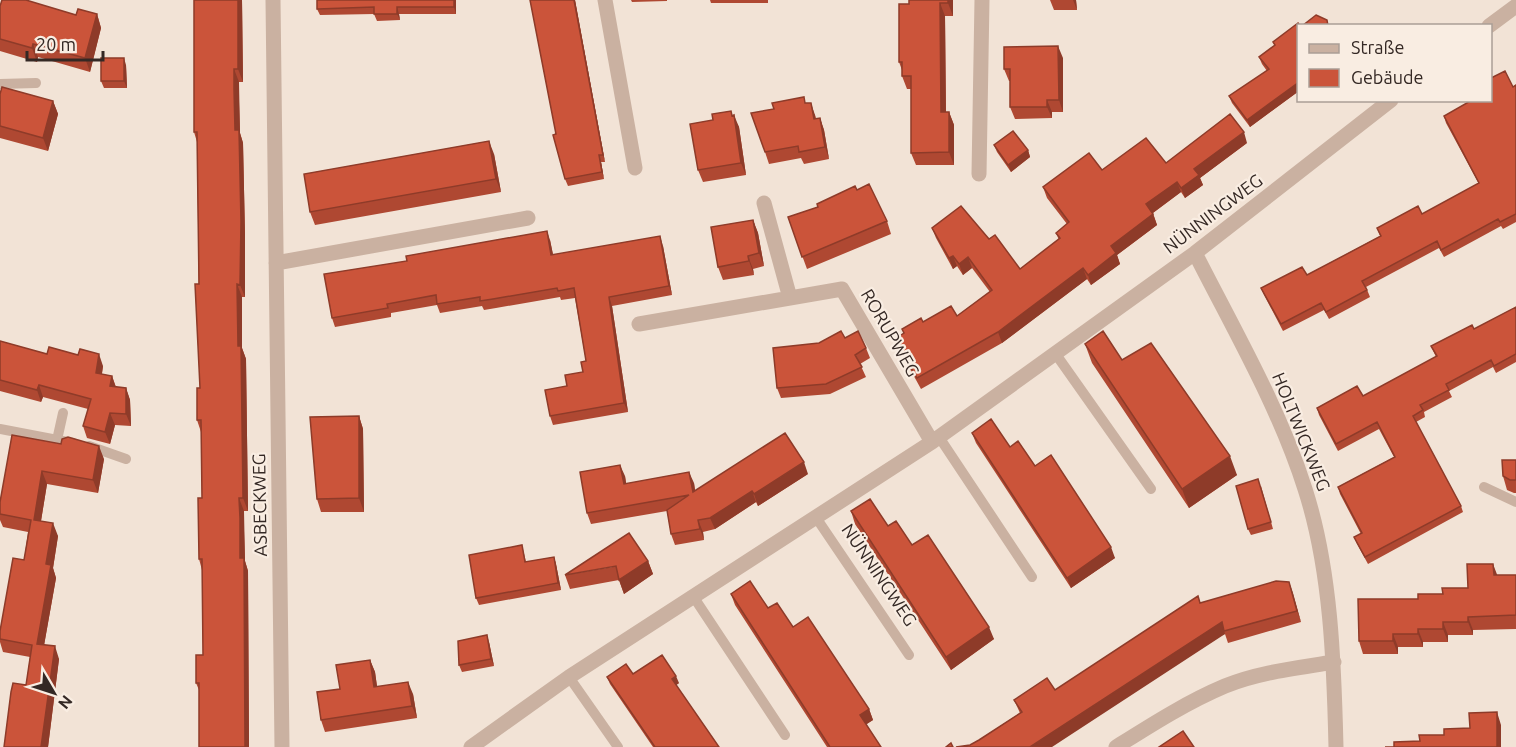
<svg xmlns="http://www.w3.org/2000/svg" width="1516" height="747" viewBox="0 0 1516 747" font-family="Ubuntu,sans-serif">
<style>
.lines{fill:none;stroke-linecap:round;stroke-linejoin:round}
.lane{stroke:#cab1a1;stroke-width:10}
.street{stroke:#cab1a1;stroke-width:15}
.wall{fill:#af4832}
.shaded-wall{fill:#8e3b29}
.building{fill:#cb543a;stroke:#8e3b29;stroke-width:1.5}
.labels{text-anchor:middle;stroke-width:4.5;stroke-linejoin:round;paint-order:stroke}
.street-label{font-size:18px;fill:#342824;stroke:#f9ede2}
</style>
<rect width="100%" height="100%" fill="#f2e3d6"/>
<g class="lines">
<path class="lane" d="M 0,84 L 36,83
M 1055,353 L 1151,489
M 0,429 L 73,443
M 939,437 L 1032,577
M 57,440 L 63,413
M 89,446 L 126,459
M 1484,487 L 1516,502
M 815,516 L 909,655
M 693,596 L 785,735
M 569,677 L 618,747"/>
<path class="street" d="M 273,0 L 282,747
M 605,0 L 635,168
M 1489,26 L 1516,6
M 979,174 L 982,0
M 764,203 L 790,298
M 1195,253 C 1234,330 1279,407 1305,489 C 1331,569 1334,663 1336,747
M 276,263 L 528,218
M 639,324 L 842,289 L 932,442
M 471,747 L 569,677 L 932,442 L 1195,253 L 1391,100
M 1116,747 C 1151,725 1187,702 1225,686 C 1259,672 1298,668 1334,662"/>
</g>
<path class="wall" d="M 194,0 L 242,0 L 243,82 L 239,82 L 239,102 L 240,133 L 243,143 L 245,235 L 245,297 L 242,297 L 242,348 L 246,359 L 248,511 L 244,511 L 244,531 L 245,561 L 248,571 L 249,747 L 199,747 L 199,690 L 196,683 L 203,655 L 202,570 L 199,559 L 202,498 L 201,432 L 197,420 L 200,388 L 197,142 L 194,132 Z
M 456,0 L 456,14 L 399,14 L 400,20 L 377,21 L 374,14 L 320,15 L 317,9 Z
M 530,0 L 575,0 L 605,162 L 601,162 L 604,179 L 568,186 L 565,179 L 556,134 Z
M 631,0 L 667,0 L 667,1 L 632,2 Z
M 710,0 L 768,0 L 768,3 L 711,3 Z
M 953,0 L 953,16 L 945,16 L 946,112 L 949,112 L 954,125 L 954,165 L 916,165 L 911,153 L 911,89 L 907,89 L 902,76 L 902,70 L 899,62 L 909,4 Z
M 1050,0 L 1076,0 L 1077,10 L 1054,10 Z
M 0,6 L 76,15 L 97,14 L 101,28 L 90,72 L 38,57 L 37,62 L 0,51 Z
M 1299,26 L 1299,91 L 1250,127 L 1232,103 L 1229,96 L 1267,71 L 1262,64 L 1259,57 L 1275,46 L 1273,42 Z
M 1063,58 L 1063,112 L 1052,112 L 1052,118 L 1015,119 L 1010,107 L 1010,81 L 1009,81 L 1004,69 Z
M 126,65 L 127,88 L 104,88 L 101,81 Z
M 1516,85 L 1516,222 L 1503,229 L 1501,226 L 1444,257 L 1439,248 L 1366,287 L 1370,297 L 1329,319 L 1324,310 L 1283,331 L 1264,295 L 1261,288 L 1307,275 L 1380,236 L 1377,228 L 1422,214 L 1479,184 L 1446,123 L 1444,116 Z
M 0,94 L 53,101 L 58,114 L 48,151 L 0,138 Z
M 806,103 L 815,115 L 816,119 L 820,118 L 824,130 L 829,159 L 804,164 L 801,158 L 769,164 L 765,152 Z
M 732,115 L 739,127 L 746,175 L 703,182 L 698,170 Z
M 1247,143 L 1200,178 L 1203,185 L 1185,198 L 1181,192 L 1153,213 L 1157,225 L 1117,255 L 1120,264 L 1091,285 L 1087,279 L 1002,343 L 921,389 L 899,349 L 895,339 L 904,334 L 902,329 L 923,322 L 957,316 L 990,292 L 972,268 L 963,275 L 957,266 L 953,269 L 936,238 L 932,228 L 989,239 L 1020,269 L 1059,240 L 1056,233 L 1067,224 L 1047,198 L 1043,187 L 1102,170 L 1166,163 Z
M 994,145 L 1028,150 L 1030,157 L 1011,172 L 997,152 Z
M 494,154 L 501,192 L 315,225 L 310,212 Z
M 857,190 L 887,221 L 891,234 L 807,269 L 788,217 L 818,207 Z
M 753,220 L 758,233 L 764,266 L 753,269 L 754,275 L 723,280 L 718,267 Z
M 550,240 L 553,255 L 663,246 L 672,295 L 612,306 L 628,412 L 553,425 L 550,416 L 567,386 L 583,372 L 586,361 L 575,298 L 561,300 L 560,297 L 496,308 L 484,310 L 482,306 L 440,313 L 437,305 L 391,313 L 391,317 L 335,327 L 332,318 L 407,261 Z
M 1516,308 L 1516,362 L 1496,373 L 1493,367 L 1449,391 L 1452,397 L 1424,412 L 1425,417 L 1416,422 L 1461,506 L 1463,512 L 1368,564 L 1357,544 L 1354,537 L 1361,534 L 1340,494 L 1338,487 L 1394,457 L 1379,429 L 1338,451 L 1319,415 L 1317,408 L 1363,396 L 1436,357 L 1431,346 L 1474,329 Z
M 845,338 L 866,348 L 870,358 L 860,364 L 866,377 L 830,394 L 781,398 L 777,388 L 819,343 Z
M 0,341 L 47,354 L 103,366 L 102,374 L 112,376 L 116,387 L 126,388 L 130,400 L 131,426 L 115,425 L 110,444 L 87,438 L 83,426 L 88,409 L 43,397 L 41,402 L 0,391 Z
M 1085,344 L 1122,360 L 1237,475 L 1189,508 L 1092,363 Z
M 359,416 L 363,429 L 364,512 L 321,512 L 317,499 Z
M 972,433 L 1010,447 L 1035,466 L 1115,558 L 1071,588 L 976,443 Z
M 61,444 L 104,459 L 98,493 L 47,484 L 41,521 L 58,536 L 53,568 L 56,578 L 44,645 L 59,659 L 48,747 L 4,747 L 26,685 L 30,657 L 3,652 L 0,642 L 0,639 L 24,560 L 28,532 L 3,527 L 0,520 L 0,502 Z
M 1516,460 L 1516,493 L 1514,493 L 1507,490 L 1503,476 Z
M 808,474 L 758,506 L 756,502 L 715,529 L 703,532 L 704,540 L 675,545 L 671,534 L 667,511 L 591,524 L 587,513 L 625,476 L 626,484 L 694,483 L 695,491 Z
M 1261,486 L 1273,529 L 1251,535 L 1248,529 Z
M 851,511 L 888,526 L 912,545 L 994,639 L 951,670 L 855,524 Z
M 522,545 L 526,562 L 554,557 L 556,564 L 561,590 L 479,605 L 476,598 Z
M 648,561 L 653,574 L 624,594 L 619,580 L 570,589 L 565,575 Z
M 1497,575 L 1516,575 L 1516,629 L 1473,630 L 1473,635 L 1448,635 L 1448,642 L 1423,642 L 1423,647 L 1398,647 L 1398,654 L 1363,654 L 1359,641 L 1418,599 L 1443,594 L 1468,588 Z
M 1289,582 L 1301,622 L 1228,643 L 1225,634 L 970,745 L 979,740 L 1020,713 L 1014,700 L 1055,690 L 1201,603 Z
M 731,594 L 768,608 L 793,627 L 869,709 L 873,720 L 866,724 L 881,747 L 827,747 L 735,605 Z
M 489,642 L 494,666 L 462,672 L 459,665 Z
M 370,660 L 375,672 L 377,687 L 413,694 L 417,718 L 325,732 L 321,720 L 340,689 Z
M 633,674 L 679,683 L 676,685 L 719,747 L 653,747 L 610,684 L 607,677 Z"/>
<path class="shaded-wall" d="M 238,0 L 242,0 L 243,82 L 238,69 Z
M 454,0 L 456,0 L 456,14 L 454,7 Z
M 574,0 L 575,0 L 605,162 L 603,155 Z
M 948,0 L 953,0 L 953,16 L 948,3 Z
M 1073,0 L 1076,0 L 1077,10 Z
M 940,3 L 945,16 L 946,125 L 941,112 Z
M 397,7 L 399,14 L 400,20 L 397,14 Z
M 97,14 L 101,28 L 90,72 L 85,58 Z
M 33,44 L 38,57 L 37,62 L 32,48 Z
M 1058,46 L 1063,58 L 1063,112 L 1059,100 Z
M 124,58 L 126,65 L 127,88 L 124,81 Z
M 234,69 L 239,82 L 240,133 L 243,143 L 245,235 L 245,297 L 240,285 L 235,130 Z
M 1299,82 L 1299,91 L 1250,127 L 1247,120 Z
M 1047,100 L 1052,112 L 1052,118 L 1047,107 Z
M 53,101 L 58,114 L 48,151 L 43,138 Z
M 811,103 L 815,115 L 818,131 L 814,119 Z
M 949,112 L 954,125 L 954,165 L 949,152 Z
M 734,115 L 739,127 L 746,175 L 741,163 Z
M 820,118 L 824,130 L 829,159 L 825,147 Z
M 1244,132 L 1247,143 L 1200,178 L 1203,185 L 1185,198 L 1181,188 L 1194,169 Z
M 489,141 L 494,154 L 501,192 L 496,179 Z
M 1028,150 L 1030,157 L 1011,172 L 1008,165 Z
M 599,155 L 601,162 L 604,179 L 602,172 Z
M 1177,182 L 1181,192 L 1150,215 L 1146,204 Z
M 1153,214 L 1157,225 L 1117,255 L 1120,264 L 1091,285 L 1088,275 L 1111,246 Z
M 753,220 L 758,233 L 764,266 L 759,253 Z
M 547,231 L 550,240 L 555,264 L 551,255 Z
M 660,236 L 663,246 L 672,295 L 669,286 Z
M 748,256 L 753,269 L 754,275 L 749,261 Z
M 953,256 L 957,266 L 953,269 L 949,258 Z
M 968,257 L 972,268 L 963,275 L 959,264 Z
M 1083,268 L 1087,279 L 1002,343 L 998,332 Z
M 237,284 L 242,297 L 242,348 L 246,359 L 248,511 L 243,498 L 238,346 Z
M 609,297 L 612,306 L 628,412 L 624,403 Z
M 99,354 L 103,366 L 100,385 L 96,373 Z
M 112,376 L 116,388 L 110,386 Z
M 39,385 L 43,397 L 41,402 L 37,390 Z
M 126,388 L 130,400 L 131,426 L 126,414 Z
M 110,413 L 115,425 L 110,444 L 105,432 Z
M 359,416 L 363,429 L 364,512 L 359,498 Z
M 99,446 L 104,459 L 98,493 L 93,480 Z
M 1230,456 L 1237,475 L 1189,508 L 1182,489 Z
M 804,462 L 808,474 L 758,506 L 754,494 Z
M 620,465 L 625,476 L 628,495 L 624,484 Z
M 42,471 L 47,484 L 39,533 L 34,520 Z
M 689,472 L 694,483 L 697,504 L 693,492 Z
M 752,491 L 756,502 L 715,529 L 710,518 Z
M 239,498 L 244,511 L 245,561 L 248,571 L 249,747 L 245,747 Z
M 698,520 L 703,532 L 704,540 L 700,529 Z
M 53,523 L 58,536 L 53,568 L 56,578 L 42,657 L 37,644 L 46,564 Z
M 1111,547 L 1115,558 L 1071,588 L 1067,578 Z
M 554,557 L 556,564 L 561,590 L 558,583 Z
M 648,561 L 653,574 L 624,594 L 619,580 Z
M 1493,564 L 1498,577 L 1494,575 Z
M 1289,582 L 1293,593 L 1301,622 L 1297,611 Z
M 1468,617 L 1473,630 L 1473,635 L 1468,622 Z
M 1222,622 L 1225,634 L 1052,747 L 1030,747 Z
M 1443,622 L 1448,635 L 1448,642 L 1443,629 Z
M 989,627 L 994,639 L 951,670 L 946,657 Z
M 1418,629 L 1423,642 L 1423,647 L 1418,634 Z
M 1393,634 L 1398,647 L 1398,654 L 1393,641 Z
M 487,635 L 489,642 L 494,666 L 491,659 Z
M 55,646 L 59,659 L 48,747 L 41,747 Z
M 370,660 L 375,672 L 379,700 L 374,687 Z
M 676,676 L 679,683 L 675,686 L 672,679 Z
M 408,682 L 413,694 L 417,718 L 412,706 Z
M 869,709 L 873,720 L 864,726 L 860,715 Z
M 1497,712 L 1501,725 L 1501,747 L 1497,747 Z"/>
<path class="building" d="M 2,0 L 26,0 L 76,15 L 78,9 L 97,14 L 85,58 L 33,44 L 32,48 L 0,39 L 0,6 Z
M 194,0 L 238,0 L 238,69 L 234,69 L 234,89 L 235,130 L 239,130 L 241,222 L 240,285 L 237,284 L 238,346 L 241,346 L 243,498 L 239,498 L 240,518 L 240,558 L 244,558 L 245,747 L 199,747 L 199,683 L 196,683 L 196,655 L 203,655 L 202,559 L 199,559 L 198,498 L 202,498 L 201,420 L 197,420 L 197,388 L 200,388 L 195,284 L 199,284 L 197,132 L 194,132 Z
M 317,0 L 454,0 L 454,7 L 397,7 L 397,14 L 374,14 L 374,7 L 317,9 Z
M 530,0 L 574,0 L 603,155 L 599,155 L 602,172 L 565,179 L 553,135 L 556,134 Z
M 909,0 L 948,0 L 948,3 L 940,3 L 941,112 L 949,112 L 949,152 L 911,153 L 911,76 L 902,76 L 902,62 L 899,62 L 899,4 L 909,4 Z
M 1316,15 L 1327,20 L 1328,26 L 1302,26 Z
M 1298,23 L 1300,26 L 1299,26 L 1299,82 L 1247,120 L 1229,96 L 1269,69 L 1259,57 L 1275,45 L 1273,42 Z
M 1058,46 L 1059,100 L 1047,100 L 1047,107 L 1010,107 L 1010,69 L 1004,69 L 1004,47 Z
M 101,58 L 124,58 L 124,81 L 101,81 Z
M 1505,71 L 1513,87 L 1516,85 L 1516,214 L 1500,222 L 1498,219 L 1441,250 L 1437,241 L 1362,281 L 1367,290 L 1326,312 L 1321,303 L 1281,324 L 1261,288 L 1302,267 L 1307,275 L 1381,236 L 1377,228 L 1418,206 L 1422,214 L 1479,183 L 1444,116 L 1472,100 L 1491,100 L 1491,78 Z
M 2,87 L 53,101 L 43,138 L 0,126 L 0,94 Z
M 804,97 L 805,103 L 811,103 L 814,119 L 820,118 L 825,147 L 799,152 L 798,146 L 765,152 L 751,113 L 774,109 L 772,103 Z
M 731,111 L 732,116 L 734,115 L 741,163 L 698,170 L 690,124 L 713,120 L 712,114 Z
M 1230,114 L 1244,132 L 1194,169 L 1199,175 L 1181,188 L 1177,182 L 1146,204 L 1153,214 L 1111,246 L 1116,253 L 1088,275 L 1083,268 L 998,332 L 917,378 L 895,339 L 904,333 L 902,329 L 921,318 L 923,322 L 951,306 L 957,316 L 992,290 L 968,257 L 959,264 L 953,256 L 949,258 L 932,228 L 961,206 L 989,239 L 995,235 L 1020,269 L 1060,238 L 1056,233 L 1069,222 L 1043,187 L 1089,153 L 1102,170 L 1146,138 L 1166,163 Z
M 1013,131 L 1028,150 L 1008,165 L 994,145 Z
M 489,141 L 496,179 L 310,212 L 304,174 Z
M 869,184 L 887,221 L 802,257 L 788,217 L 818,207 L 817,204 L 855,186 L 857,190 Z
M 753,220 L 759,253 L 748,256 L 749,261 L 718,267 L 711,227 Z
M 547,231 L 551,255 L 660,236 L 669,286 L 609,297 L 624,403 L 550,416 L 545,390 L 567,386 L 565,375 L 583,372 L 581,362 L 586,361 L 574,288 L 558,291 L 557,288 L 493,299 L 480,301 L 480,297 L 437,304 L 436,295 L 387,304 L 388,308 L 332,318 L 324,274 L 407,261 L 406,256 Z
M 1516,307 L 1516,354 L 1494,366 L 1491,360 L 1446,384 L 1449,390 L 1420,405 L 1423,410 L 1413,416 L 1461,506 L 1365,557 L 1354,537 L 1362,533 L 1338,487 L 1395,457 L 1377,422 L 1336,444 L 1317,408 L 1357,386 L 1363,396 L 1437,356 L 1431,346 L 1472,325 L 1474,329 Z
M 841,331 L 845,338 L 858,331 L 866,348 L 855,355 L 862,367 L 826,384 L 777,388 L 773,348 L 819,343 Z
M 1103,331 L 1122,360 L 1151,343 L 1230,456 L 1182,489 L 1085,344 Z
M 0,341 L 47,354 L 49,347 L 78,355 L 80,349 L 99,354 L 96,373 L 112,376 L 110,386 L 126,388 L 126,414 L 110,413 L 105,432 L 83,426 L 91,399 L 39,385 L 37,390 L 0,380 Z
M 359,416 L 359,498 L 317,499 L 310,417 Z
M 991,419 L 1010,447 L 1018,441 L 1035,466 L 1051,455 L 1111,547 L 1067,578 L 972,433 Z
M 785,433 L 804,462 L 754,494 L 752,491 L 710,518 L 698,520 L 700,529 L 671,534 L 667,510 L 689,495 L 587,513 L 580,472 L 620,465 L 624,484 L 689,472 L 693,492 Z
M 12,435 L 61,444 L 62,439 L 68,437 L 99,446 L 93,480 L 42,471 L 34,520 L 53,523 L 46,564 L 51,565 L 37,644 L 55,646 L 41,747 L 4,747 L 11,692 L 13,683 L 26,685 L 32,645 L 0,639 L 0,631 L 13,558 L 24,560 L 31,520 L 0,514 L 0,502 Z
M 1502,460 L 1516,460 L 1516,480 L 1510,480 L 1503,476 Z
M 1258,479 L 1271,522 L 1248,529 L 1236,486 Z
M 870,499 L 888,526 L 896,521 L 912,545 L 928,535 L 989,627 L 946,657 L 851,511 Z
M 629,533 L 648,561 L 619,580 L 616,566 L 565,575 Z
M 522,545 L 525,562 L 554,557 L 558,583 L 476,598 L 469,555 Z
M 1467,564 L 1493,564 L 1494,575 L 1516,575 L 1516,615 L 1468,617 L 1468,622 L 1443,622 L 1443,629 L 1418,629 L 1418,634 L 1393,634 L 1393,641 L 1359,641 L 1358,599 L 1418,599 L 1418,594 L 1443,594 L 1442,588 L 1468,588 Z
M 750,581 L 768,608 L 777,603 L 793,627 L 808,617 L 869,709 L 860,715 L 881,747 L 830,747 L 731,594 Z
M 1276,581 L 1289,582 L 1297,611 L 1224,631 L 1222,622 L 1030,747 L 956,747 L 970,745 L 979,740 L 1022,712 L 1014,700 L 1047,678 L 1055,690 L 1198,596 L 1200,603 Z
M 487,635 L 491,659 L 459,665 L 458,641 Z
M 662,655 L 676,676 L 672,679 L 719,747 L 655,747 L 607,677 L 626,664 L 633,674 Z
M 370,660 L 374,687 L 408,682 L 412,706 L 321,720 L 317,692 L 340,689 L 336,665 Z
M 1497,712 L 1497,747 L 1385,747 L 1394,747 L 1394,742 L 1420,741 L 1419,735 L 1444,735 L 1444,729 L 1470,728 L 1469,713 Z
M 1183,731 L 1194,747 L 1159,747 Z
M 951,743 L 953,747 L 946,747 Z"/>
<g class="labels">
<g class="street-label">
<text transform="translate(1213 214) rotate(-37)" y="6">NÜNNINGWEG</text>
<text transform="translate(890 333) rotate(60)" y="6">RORUPWEG</text>
<text transform="translate(1301 432) rotate(68)" y="6">HOLTWICKWEG</text>
<text transform="translate(260 505) rotate(-91)" y="6">ASBECKWEG</text>
<text transform="translate(879 575) rotate(56)" y="6">NÜNNINGWEG</text>
</g>
</g>
<rect x="1297" y="24" width="195" height="78" fill="#f9ede2" stroke="#aa9e96" stroke-width="1.5"/>
<rect x="1309" y="44" width="30" height="9" fill="#cab1a1" stroke="#aa9e96" stroke-width="1.5"/>
<text x="1351" y="54" font-size="18" fill="#342824">Straße</text>
<rect x="1309" y="69" width="30" height="18" fill="#cb543a" stroke="#aa9e96" stroke-width="1.5"/>
<text x="1351" y="84" font-size="18" fill="#342824">Gebäude</text>
<g transform="translate(54 693) rotate(129)" stroke="#f9ede2" stroke-width="4.5" paint-order="stroke">
<path d="M0-4.5L10 22L0 15L-10 22Z" fill="#342824"/>
<text y="-9" font-size="16" font-weight="bold" text-anchor="middle" fill="#342824">N</text>
</g>
<path d="M27 51v9h76v-9" fill="none" stroke="#342824" stroke-width="3"/>
<text x="36" y="51" font-size="18" fill="#342824" stroke="#f9ede2" stroke-width="4.5" paint-order="stroke">20 m</text>
</svg>
